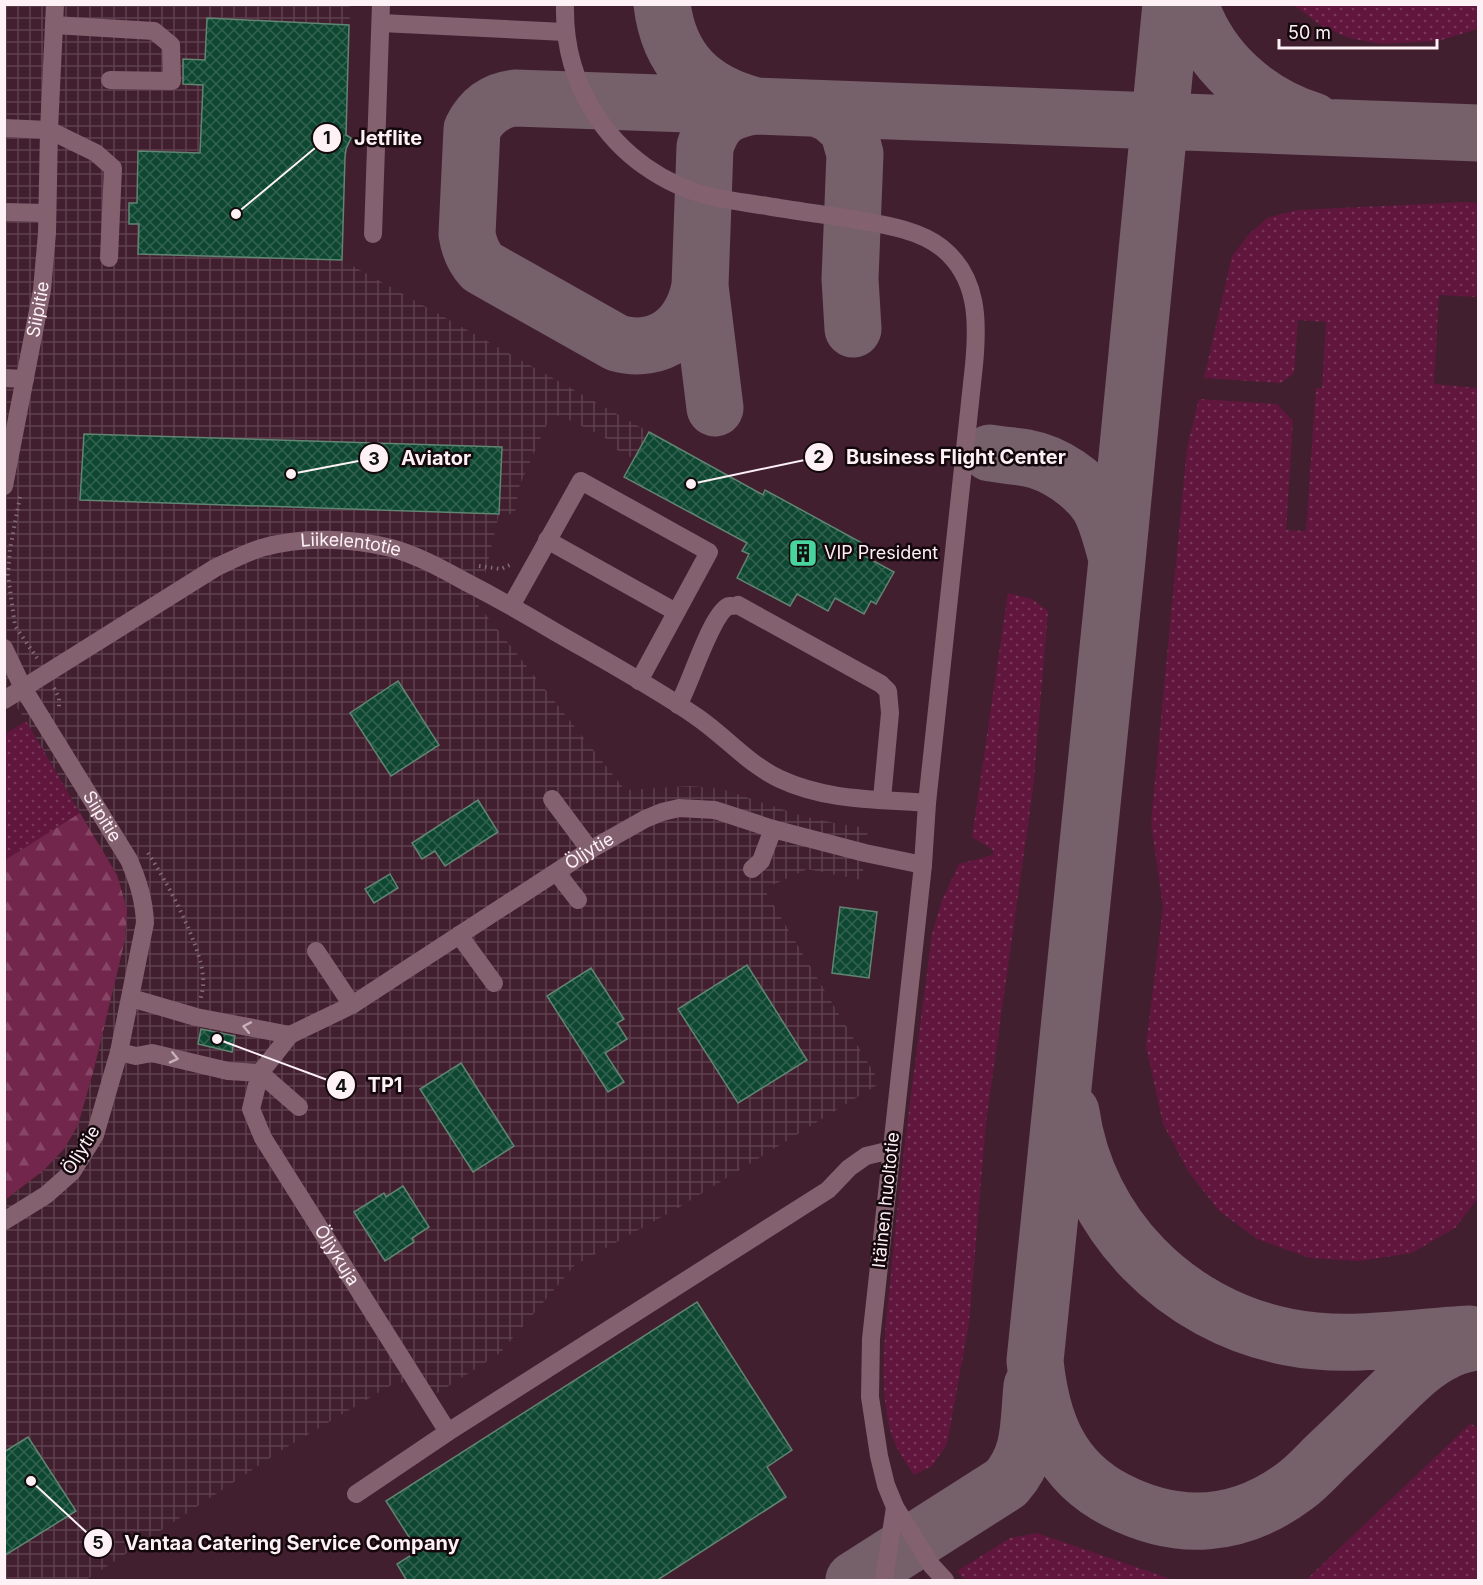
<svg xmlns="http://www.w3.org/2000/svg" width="1483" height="1585" viewBox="0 0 1483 1585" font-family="Inter,sans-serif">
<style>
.built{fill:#421f2f}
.industrial{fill:url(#industrial-grid)}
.grass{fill:url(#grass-dots)}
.forest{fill:url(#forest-firs)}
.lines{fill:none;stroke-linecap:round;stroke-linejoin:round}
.taxiway{stroke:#766069;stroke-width:57}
.building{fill:url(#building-cross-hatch);stroke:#618473;stroke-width:1.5}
.path{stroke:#816c75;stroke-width:4;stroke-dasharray:1.5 4.5;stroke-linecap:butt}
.minor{stroke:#83616f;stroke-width:18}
.oneway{stroke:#c6b0b9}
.labels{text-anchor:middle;stroke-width:5;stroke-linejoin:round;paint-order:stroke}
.street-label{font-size:18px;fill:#fdf1f6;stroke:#14080d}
.poi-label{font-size:18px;fill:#fdf1f6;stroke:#14080d;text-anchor:start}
.leader{fill:none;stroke:#fdf1f6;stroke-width:2}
.callout-dot{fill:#fdf1f6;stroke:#14080d;stroke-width:2}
.mark-label{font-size:18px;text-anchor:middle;font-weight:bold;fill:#111}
.callout-label{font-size:20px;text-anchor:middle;font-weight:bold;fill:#fdf1f6;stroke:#14080d;stroke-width:5;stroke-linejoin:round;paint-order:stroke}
</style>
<defs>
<pattern id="industrial-grid" width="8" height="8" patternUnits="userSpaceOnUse" patternTransform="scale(1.5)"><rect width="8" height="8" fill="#421f2f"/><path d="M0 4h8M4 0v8" fill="none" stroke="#5e404e"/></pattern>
<pattern id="grass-dots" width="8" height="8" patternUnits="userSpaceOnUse" patternTransform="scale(1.5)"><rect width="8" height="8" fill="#60163d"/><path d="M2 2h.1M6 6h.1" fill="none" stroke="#78385a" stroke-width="1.8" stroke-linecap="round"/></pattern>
<pattern id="forest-firs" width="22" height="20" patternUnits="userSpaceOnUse" patternTransform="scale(1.5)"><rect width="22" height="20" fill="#72264c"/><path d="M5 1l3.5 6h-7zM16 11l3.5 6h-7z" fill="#874666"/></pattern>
<pattern id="building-cross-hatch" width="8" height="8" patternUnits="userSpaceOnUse" patternTransform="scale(1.5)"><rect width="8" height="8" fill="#0f4832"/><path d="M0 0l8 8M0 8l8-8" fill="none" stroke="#336350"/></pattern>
</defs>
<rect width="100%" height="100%" fill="#341925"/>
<path class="built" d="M 5,5 L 1478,5 L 1478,1580 L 5,1580 Z"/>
<path class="industrial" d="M 5,5 L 350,5 L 346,132 L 350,141 L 346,144 L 345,157 L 342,260 L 649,432 L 634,459 L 610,446 L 611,441 L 594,432 L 559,415 L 549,419 L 519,487 L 515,514 L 499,514 L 478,605 L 625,790 L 691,786 L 722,789 L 802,816 L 839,824 L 868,828 L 862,880 L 807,869 L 764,889 L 880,1083 L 678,1208 L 575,1265 L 500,1353 L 436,1394 L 398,1381 L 285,1448 L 86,1580 L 5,1580 L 5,1200 L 44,1170 L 78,1125 L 94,1069 L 125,940 L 127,909 L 117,875 L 26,721 L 5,689 Z"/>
<path class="grass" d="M 1294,5 L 1478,5 L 1478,29 L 1438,41 L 1381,44 L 1349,38 L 1320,25 Z
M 1467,202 L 1478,203 L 1478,297 L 1439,295 L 1434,384 L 1478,388 L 1478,1198 L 1455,1228 L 1412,1253 L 1358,1261 L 1310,1258 L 1257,1239 L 1219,1211 L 1188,1171 L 1163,1124 L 1146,1046 L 1163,907 L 1151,823 L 1187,448 L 1199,399 L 1277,404 L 1293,421 L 1286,530 L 1306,531 L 1316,388 L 1322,388 L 1326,322 L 1298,320 L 1294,373 L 1281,383 L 1204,378 L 1232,256 L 1250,233 L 1269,217 L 1298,210 Z
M 1008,593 L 1032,599 L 1048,611 L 1033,789 L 986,1122 L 969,1323 L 947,1444 L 932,1466 L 914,1475 C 906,1463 897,1450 892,1436 C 876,1385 887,1316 892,1264 C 902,1153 918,1044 932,934 L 942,900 L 959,864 L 993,855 L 993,850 L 972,837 Z
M 26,721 L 80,813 L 5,860 L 5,734 Z
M 1470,1424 L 1478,1427 L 1478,1580 L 1306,1580 Z
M 1037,1533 L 1174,1580 L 965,1580 L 957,1571 L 1010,1538 Z"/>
<path class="forest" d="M 80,813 L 117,875 L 127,909 L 125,940 L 94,1069 L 78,1125 L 64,1149 L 44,1170 L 5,1200 L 5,860 Z"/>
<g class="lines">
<path class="taxiway" d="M 662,4 C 669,62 702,92 756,106 L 1478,133
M 1171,4 L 1117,560 L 1035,1361 C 1041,1420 1059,1471 1116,1500 C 1178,1532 1239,1528 1295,1486 C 1306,1478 1316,1467 1325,1458 C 1345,1439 1365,1420 1384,1401 C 1402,1384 1421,1363 1444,1352 C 1454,1346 1467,1344 1478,1341
M 1190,4 C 1209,62 1257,103 1313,121
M 818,109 L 831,114 L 848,129 L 855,154 L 850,279 L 853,329
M 700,286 C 692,329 660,355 617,343 L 482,267 C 473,257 469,247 467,234 L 472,129 C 481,111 495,100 515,98 L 746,106
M 715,408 L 700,286 L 705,147 C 714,118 727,110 756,106
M 990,453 C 1002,455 1014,456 1027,458 C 1054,463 1084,483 1099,506 C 1108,522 1112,541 1117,559
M 1071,1112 C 1087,1225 1176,1315 1288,1337 C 1347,1349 1411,1337 1470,1334
M 854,1580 L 1006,1483 C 1032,1454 1028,1423 1032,1386"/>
</g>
<path class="building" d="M 207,18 L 349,25 L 346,135 L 351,138 L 346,149 L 345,157 L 342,260 L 138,254 L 139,224 L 129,224 L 129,203 L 137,203 L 138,151 L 200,153 L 203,85 L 183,84 L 183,59 L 205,60 Z
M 649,432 L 763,495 L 765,490 L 862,543 L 857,552 L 894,572 L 876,604 L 871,601 L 864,614 L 835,598 L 828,611 L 797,594 L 790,606 L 737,578 L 749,554 L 742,551 L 747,543 L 624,477 Z
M 84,434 L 502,447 L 499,514 L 80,500 Z
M 398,681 L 439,745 L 391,776 L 350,713 Z
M 478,800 L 498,832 L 445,866 L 435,851 L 422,859 L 412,843 Z
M 390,874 L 398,888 L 374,903 L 365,889 Z
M 840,907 L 877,912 L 869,978 L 832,973 Z
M 747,965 L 807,1060 L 738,1103 L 678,1009 Z
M 591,968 L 624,1019 L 617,1023 L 627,1039 L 605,1053 L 624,1082 L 608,1092 L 547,996 Z
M 201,1029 L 235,1036 L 232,1052 L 198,1044 Z
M 461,1063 L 514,1146 L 473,1172 L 420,1089 Z
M 403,1186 L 429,1227 L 412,1238 L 414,1242 L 385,1261 L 354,1212 L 384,1193 L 386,1197 Z
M 697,1302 L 792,1450 L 767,1467 L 786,1497 L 656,1581 L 407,1581 L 397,1564 L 418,1551 L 386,1501 Z
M 28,1437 L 76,1511 L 4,1556 L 4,1452 Z"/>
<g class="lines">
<path class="path" d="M 20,497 L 10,549 L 8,575 L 15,626 L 37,658
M 479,566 L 501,569 L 512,564
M 54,688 L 59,698 L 59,709
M 148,853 C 166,880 201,945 203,977 C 204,985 202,993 200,1001"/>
<g class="minor">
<path d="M 565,4 C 564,44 573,79 594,112 C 620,155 665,186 713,197 C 731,201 749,203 767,206 C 797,211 827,215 857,220 C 886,225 919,230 942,248 C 979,278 978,323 974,365 L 927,803 L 923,865 L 871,1339 L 870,1397 L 879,1456 L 886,1485 L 895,1507 L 932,1566 L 945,1580"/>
<path d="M 381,23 L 565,32"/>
<path d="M 54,25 L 154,31 L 171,45 L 172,81 L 110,80"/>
<path d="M 4,128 L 49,130 L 96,153 L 113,168 L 109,258"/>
<path d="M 4,212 L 47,213"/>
<path d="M 373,234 L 381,4"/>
<path d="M 4,378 L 25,379"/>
<path id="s1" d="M 4,486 L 42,290 L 47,233 L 49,130 L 55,4"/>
<path d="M 547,540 L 676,612"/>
<path d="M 511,606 L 581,481 L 709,552 L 639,681"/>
<path id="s2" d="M 4,648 L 23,688 L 129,860 C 138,881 144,899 145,923 L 119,1052 L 95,1135 L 72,1172 L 46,1195 L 4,1221"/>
<path id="s3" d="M 4,700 L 215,568 C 230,561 245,553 261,548 C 302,536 351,538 391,548 C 417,555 442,569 466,582 C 497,598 527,615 557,633 C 604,660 652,686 697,717 C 726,737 748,764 780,779 C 827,801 877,799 927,803"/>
<path d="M 678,705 C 690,686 711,613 729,606 C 730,606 737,606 738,605 L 881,684 L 888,691 L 890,713 L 882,799"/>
<path d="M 552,799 L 590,850"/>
<path d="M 752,869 L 761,861 L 773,829"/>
<path d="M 557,873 L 578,900"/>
<path d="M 459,935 L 494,983"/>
<path d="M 316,951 L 352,1005"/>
<path d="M 131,998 L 196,1017 L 290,1035"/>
<path id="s4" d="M 119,1052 L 136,1056 L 152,1053 L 228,1071 L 260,1073 L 251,1109 L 263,1138 L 448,1432"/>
<path id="s5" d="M 299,1107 L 260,1073 L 290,1035 L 352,1005 L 590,850 L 645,819 L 662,812 L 679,808 L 715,810 L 773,829 L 865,853 L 923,865"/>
<path d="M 356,1494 L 448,1432 L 828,1190 L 849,1168 L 866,1156 L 891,1150"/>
<path d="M 884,1580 L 895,1507"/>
</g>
</g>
<defs><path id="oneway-chevron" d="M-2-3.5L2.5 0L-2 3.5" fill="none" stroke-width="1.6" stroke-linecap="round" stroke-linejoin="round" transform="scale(1.5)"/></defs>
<g class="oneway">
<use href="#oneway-chevron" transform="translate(247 1027) rotate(-169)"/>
<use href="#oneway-chevron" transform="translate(174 1058) rotate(13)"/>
</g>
<defs>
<g id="building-square" transform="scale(1.5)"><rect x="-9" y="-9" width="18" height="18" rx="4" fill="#48d49d" stroke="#14080d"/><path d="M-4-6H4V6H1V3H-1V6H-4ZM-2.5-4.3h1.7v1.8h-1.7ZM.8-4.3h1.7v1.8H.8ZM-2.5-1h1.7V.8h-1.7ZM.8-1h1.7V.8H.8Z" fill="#111"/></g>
</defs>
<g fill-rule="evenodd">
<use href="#building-square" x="803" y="553"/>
</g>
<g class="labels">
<g class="street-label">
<text dy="6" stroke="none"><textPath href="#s1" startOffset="180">Siipitie</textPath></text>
<text dy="6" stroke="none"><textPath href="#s3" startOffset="390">Liikelentotie</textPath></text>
<text dy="6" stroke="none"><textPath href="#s2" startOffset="195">Siipitie</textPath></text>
<text dy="6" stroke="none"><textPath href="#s5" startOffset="452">Öljytie</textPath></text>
<text transform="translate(81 1150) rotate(-58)" y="6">Öljytie</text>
<text transform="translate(886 1200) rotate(-84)" y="6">Itäinen huoltotie</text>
<text dy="6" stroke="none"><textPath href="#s4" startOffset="351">Öljykuja</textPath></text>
</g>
<g class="poi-label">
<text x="824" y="559">VIP President</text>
</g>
</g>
<path class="leader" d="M236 214L327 138M691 484L819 457M291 474L374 458M217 1039L341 1085M31 1481L98 1543"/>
<g class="callout-dot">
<circle cx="236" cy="214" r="6"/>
<circle cx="691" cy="484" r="6"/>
<circle cx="291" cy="474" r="6"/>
<circle cx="217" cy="1039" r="6"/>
<circle cx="31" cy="1481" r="6"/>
<circle cx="327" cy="138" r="15"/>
<circle cx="819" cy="457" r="15"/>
<circle cx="374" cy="458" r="15"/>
<circle cx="341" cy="1085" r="15"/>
<circle cx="98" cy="1543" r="15"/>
</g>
<g class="mark-label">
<text x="327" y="144">1</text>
<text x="819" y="463">2</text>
<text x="374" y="465">3</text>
<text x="341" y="1092">4</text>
<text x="98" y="1549">5</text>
</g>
<g class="callout-label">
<text x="388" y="145">Jetflite</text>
<text x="956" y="464">Business Flight Center</text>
<text x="436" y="465">Aviator</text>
<text x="385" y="1092">TP1</text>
<text x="292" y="1550">Vantaa Catering Service Company</text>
</g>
<rect width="1483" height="1585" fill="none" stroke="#fdf1f6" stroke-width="12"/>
<path d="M1279 39v9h158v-9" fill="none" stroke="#fdf1f6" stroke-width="3"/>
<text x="1288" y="39" font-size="18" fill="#fdf1f6" stroke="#14080d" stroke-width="4.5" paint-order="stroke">50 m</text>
</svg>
